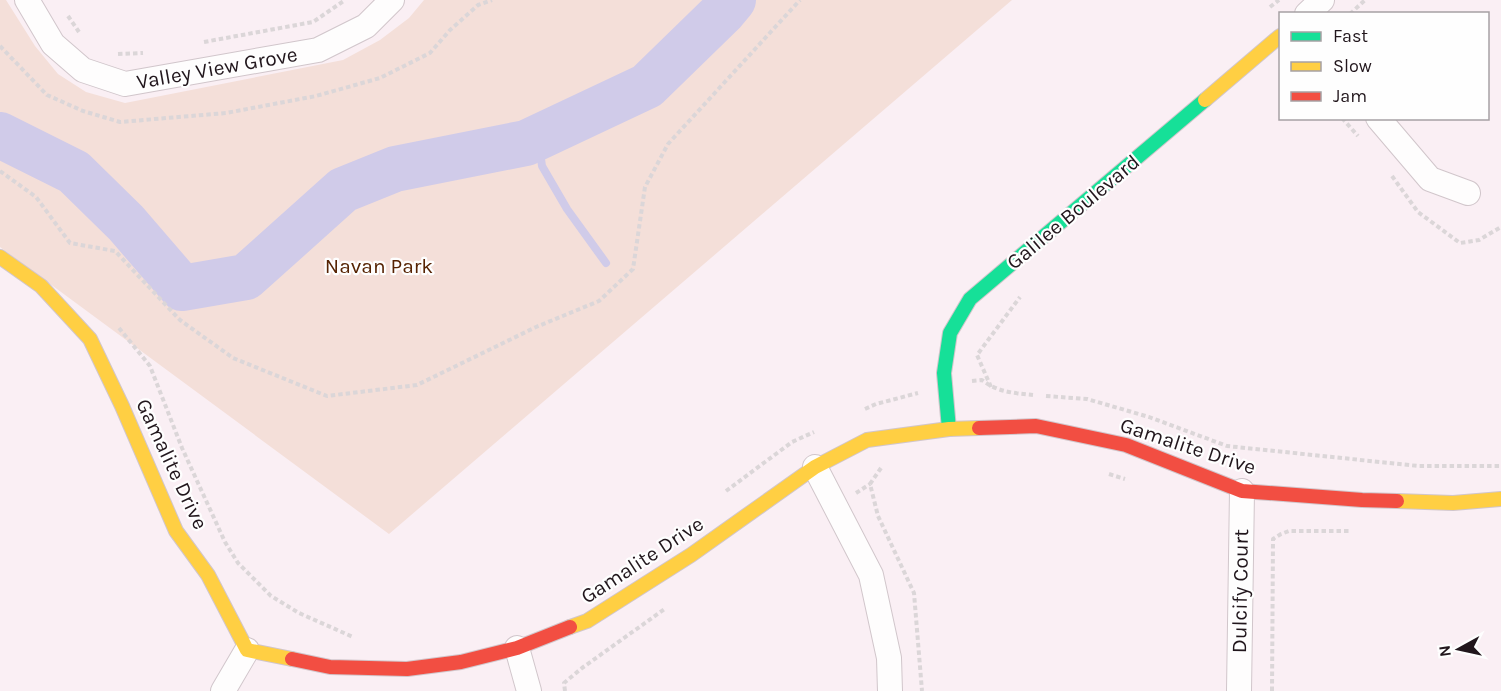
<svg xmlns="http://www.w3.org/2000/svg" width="1501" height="691" viewBox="0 0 1501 691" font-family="Karla,sans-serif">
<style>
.green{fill:#f4dfd9}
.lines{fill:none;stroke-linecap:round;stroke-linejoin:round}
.stream{stroke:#d0cbe9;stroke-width:8}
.river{stroke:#d0cbe9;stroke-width:46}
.street-casing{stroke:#d1c6cb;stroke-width:26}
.fast-casing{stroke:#d1c6cb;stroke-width:16}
.slow-casing{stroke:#d1c6cb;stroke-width:16}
.jam-casing{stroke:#d1c6cb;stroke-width:16}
.path{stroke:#dbd6d8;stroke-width:4;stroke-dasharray:4.5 3;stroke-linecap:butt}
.street{stroke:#fefdfd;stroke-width:24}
.fast{stroke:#16e098;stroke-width:14}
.slow{stroke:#ffcf43;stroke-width:14}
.jam{stroke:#f24e42;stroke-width:14}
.labels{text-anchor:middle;stroke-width:4.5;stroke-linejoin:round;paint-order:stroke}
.street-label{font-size:21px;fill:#21161c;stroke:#fefefe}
.park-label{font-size:21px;fill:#562303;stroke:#fefefe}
</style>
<rect width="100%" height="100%" fill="#faeff4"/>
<path class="green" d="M 0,0 L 6,0 L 35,46 L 58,74 L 86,92 L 125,103 L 343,60 L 380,40 L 409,18 L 424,0 L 1012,0 L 389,534 L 0,247 Z"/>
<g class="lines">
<path class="stream" d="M 538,138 L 542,166 L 567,209 L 606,263"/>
<path class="river" d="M 0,135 L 74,172 L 126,223 L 182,288 L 246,277 L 343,190 L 395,169 L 526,143 L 647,86 L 723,12 L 733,0"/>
<g class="street-casing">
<path id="street" d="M 27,0 L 53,44 L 83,70 L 125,84 L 318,50 L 366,26 L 392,0
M 1307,14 L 1322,0
M 1378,118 L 1430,179 L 1468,193
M 815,467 L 871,575 L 889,658 L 890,691
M 517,648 L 529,691
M 223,691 L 247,650
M 1239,691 L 1242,491"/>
</g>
<g class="fast-casing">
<path id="fast" d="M 949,429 L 944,373 L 950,333 L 970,299 L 1205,100"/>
</g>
<g class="slow-casing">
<path id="slow" d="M 1205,100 L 1280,36
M 0,257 L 41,286 L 90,339 L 122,406 L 176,531 L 208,575 L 247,650 L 292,659
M 1397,501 L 1453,503 L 1501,499
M 570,627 L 587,621 L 691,555 L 815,467 L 867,440 L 949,429 L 979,428"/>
</g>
<g class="jam-casing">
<path id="jam" d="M 979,428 L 1036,426 L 1126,445 L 1242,491 L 1362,500 L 1397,501
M 292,659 L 330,667 L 407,669 L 461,662 L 517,648 L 570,627"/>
</g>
<path class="path" d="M 1270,7 L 1279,0
M 1350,14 L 1365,0
M 68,16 L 79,32
M 204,42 L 313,22 L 345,0
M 0,46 L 47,95 L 83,111 L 120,122 L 226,113 L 316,96 L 380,78 L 430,53 L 450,30 L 478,5 L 492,0
M 118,54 L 143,53
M 1342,118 L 1358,136
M 0,171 L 36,197 L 70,243 L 115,251 L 180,320 L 233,358 L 327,396 L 417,385 L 536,327 L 599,301 L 633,269 L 645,187 L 668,144 L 800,0
M 1392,176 L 1418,212 L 1460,243 L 1479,240 L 1501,227
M 119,328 L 150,366 L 182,448 L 225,542 L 238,563 L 271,596 L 299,613 L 353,637
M 972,381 L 982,380 C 997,392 1013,393 1033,395
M 991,387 L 977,355 L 1020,297
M 1046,396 L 1087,399 L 1149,417 L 1227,446 L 1418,466 L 1501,466
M 865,409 L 876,404 L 918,393
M 881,468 L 870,484 L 878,516 L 914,593 L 922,691
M 1109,474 L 1125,479
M 726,491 L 792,442 L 814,432
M 856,493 L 870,484
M 565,691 L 564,683 L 582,668 L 666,608
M 1272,691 L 1273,539 L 1281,534 L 1289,531 L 1349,531"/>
<use href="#street" class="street"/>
<use href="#fast" class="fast"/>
<use href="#slow" class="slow"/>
<use href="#jam" class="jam"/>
</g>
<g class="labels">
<g class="street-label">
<text transform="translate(217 68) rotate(-10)" y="7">Valley View Grove</text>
<text transform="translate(1073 212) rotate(-40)" y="7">Galilee Boulevard</text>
<text transform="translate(1188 446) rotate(18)" y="7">Gamalite Drive</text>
<text transform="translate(172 464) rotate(65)" y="7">Gamalite Drive</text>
<text transform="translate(642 560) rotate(-33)" y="7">Gamalite Drive</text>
<text transform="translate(1240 591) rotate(-89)" y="7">Dulcify Court</text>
</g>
<g class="park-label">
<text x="379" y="273">Navan Park</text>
</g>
</g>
<rect x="1279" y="12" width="210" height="108" fill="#fefefe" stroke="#a6a1a4" stroke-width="1.5"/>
<rect x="1291" y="32" width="30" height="9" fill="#16e098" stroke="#a6a1a4" stroke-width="1.5"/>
<text x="1333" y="42" font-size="18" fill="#21161c">Fast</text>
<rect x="1291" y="62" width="30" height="9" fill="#ffcf43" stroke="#a6a1a4" stroke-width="1.5"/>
<text x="1333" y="72" font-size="18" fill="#21161c">Slow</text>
<rect x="1291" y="92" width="30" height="9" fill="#f24e42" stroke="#a6a1a4" stroke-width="1.5"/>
<text x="1333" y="102" font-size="18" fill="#21161c">Jam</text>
<g transform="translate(1459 649) rotate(262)" stroke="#fefefe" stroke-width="4.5" paint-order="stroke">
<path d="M0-4.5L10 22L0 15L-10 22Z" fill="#21161c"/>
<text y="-9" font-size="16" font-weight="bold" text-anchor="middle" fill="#21161c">N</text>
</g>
</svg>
